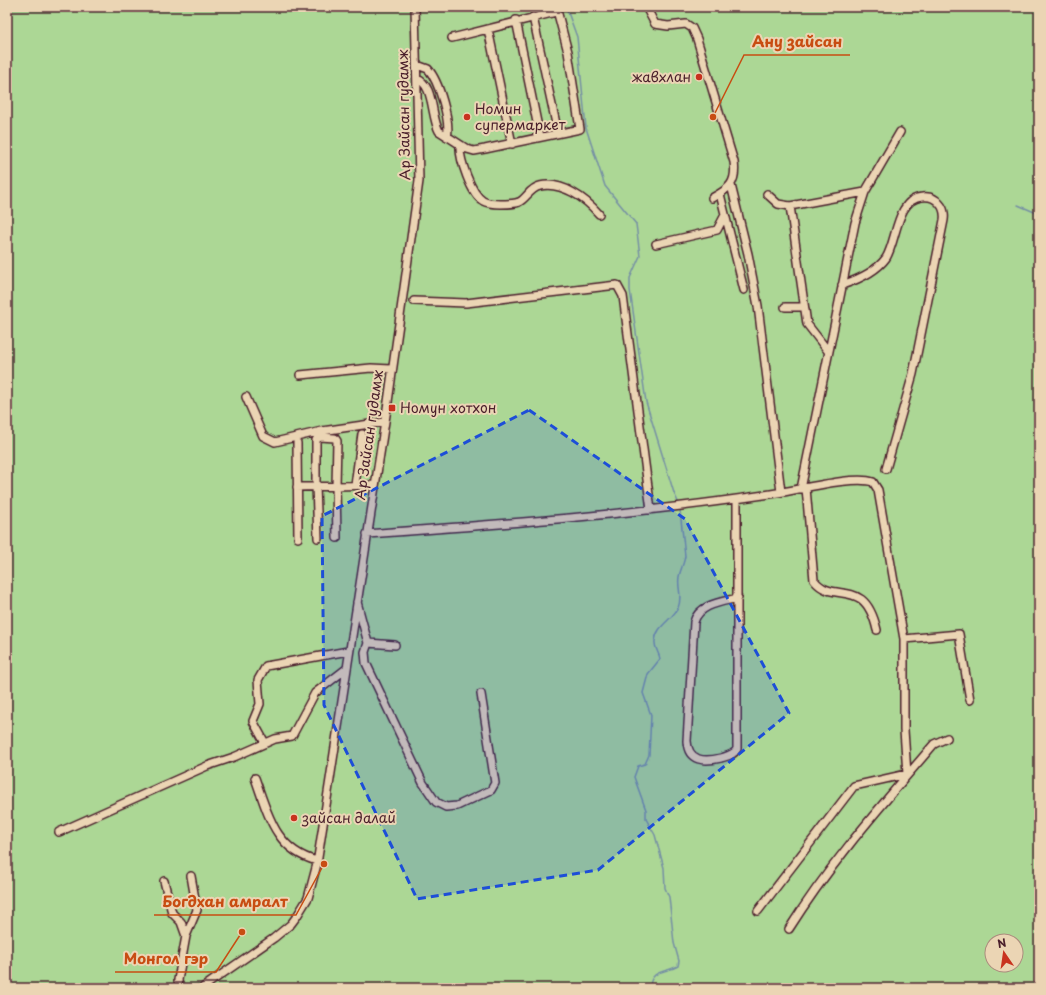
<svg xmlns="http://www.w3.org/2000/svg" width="1046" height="995" viewBox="0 0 1046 995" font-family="'Playpen Sans',sans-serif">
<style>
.green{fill:#acd795;stroke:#7b7b60;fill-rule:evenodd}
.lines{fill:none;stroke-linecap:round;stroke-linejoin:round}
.stream{stroke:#758fa4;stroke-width:1.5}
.minor-casing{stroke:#4a1f2b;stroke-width:10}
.minor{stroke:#ebd5b4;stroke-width:7}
.marked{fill:#1d4ed8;fill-opacity:0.2;stroke:#1d4ed8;stroke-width:3;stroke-dasharray:8 5;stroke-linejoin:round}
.poi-dot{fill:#c8321e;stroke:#ebd5b4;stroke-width:1.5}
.labels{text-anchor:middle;stroke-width:4;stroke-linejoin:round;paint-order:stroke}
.poi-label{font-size:14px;fill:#4a1f2b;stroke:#ebd5b4;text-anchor:start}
.street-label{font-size:14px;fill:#4a1f2b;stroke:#ebd5b4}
.leader{fill:none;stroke:#c84d12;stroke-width:1.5}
.callout-dot{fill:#c84d12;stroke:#ebd5b4;stroke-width:1.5}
.callout-label{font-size:15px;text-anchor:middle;font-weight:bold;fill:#c84d12;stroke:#ebd5b4;stroke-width:4;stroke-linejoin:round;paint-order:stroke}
</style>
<rect width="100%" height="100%" fill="#e8cbae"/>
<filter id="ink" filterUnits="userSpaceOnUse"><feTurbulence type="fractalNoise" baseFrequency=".025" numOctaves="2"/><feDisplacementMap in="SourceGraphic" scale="8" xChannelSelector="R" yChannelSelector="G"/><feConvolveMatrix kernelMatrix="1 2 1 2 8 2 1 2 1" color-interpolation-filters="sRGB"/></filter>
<g filter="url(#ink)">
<path class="green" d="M 7,7 L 1039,7 L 1039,988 L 7,988 ZM 992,941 L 1016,941 L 1016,965 L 992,965 Z"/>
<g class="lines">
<path class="stream" d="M 566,7 L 577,37 L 586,128 L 605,186 L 636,224 L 640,256 L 630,278 L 630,290 L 646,402 L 674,493 L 679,504
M 1018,205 L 1039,214
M 650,988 C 650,969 666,973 678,966 L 679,961 L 674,943 L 669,897 L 665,888 L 664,868 L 655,835 L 646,819 L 646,810 L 634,777 L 638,766 L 645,764 L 649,755 L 651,715 L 643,693 L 648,674 L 660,659 C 659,652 654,648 655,641 C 656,626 672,620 678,608 C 683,597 677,588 679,577 C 680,570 684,564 685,556 L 680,510"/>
<g class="minor-casing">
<path id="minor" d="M 646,7 L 655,24 L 668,26 L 686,24 L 692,28 L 697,39 L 734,162 C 737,183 729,189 712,198
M 533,17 L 558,133
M 516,20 L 540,137
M 488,29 L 512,144
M 417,65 L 428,69 C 439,81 451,122 447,137
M 417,79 C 434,84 431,117 439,131 L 467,149 L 474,151 L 485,149 L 580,129 L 568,52 L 558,14 L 556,12 L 452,38
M 460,145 C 459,159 471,194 483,201 C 488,204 494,204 501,204 C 506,204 514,204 519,202 C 526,199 530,188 540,186 C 562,181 586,199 599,214
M 731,185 L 748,254 L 758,306 L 781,492
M 720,194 L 744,290
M 767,194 L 778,204 L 790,206
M 656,244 L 717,230 L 725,215
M 842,285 C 857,280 876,272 886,258 C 897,241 896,199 922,197 C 929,196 935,198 939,203 C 944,208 945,213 944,220 L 913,374 L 886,469
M 414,301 L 466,303 L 617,285 L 623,296 L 651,510
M 785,307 L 803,307
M 828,351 L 807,324 L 790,206 L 865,192
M 300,375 L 371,368 L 391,369
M 246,397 L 263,436 L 275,442 L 322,431 L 384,422
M 297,443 L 298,538
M 355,485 L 362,434
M 297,487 L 375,485
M 806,488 L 814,580 C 834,606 864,574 877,630
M 801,489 L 855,223 L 865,192 L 900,132
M 737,499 L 737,749 C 734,755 727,756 721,758 C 705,762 688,762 687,741 L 694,622 C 699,604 722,602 738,598
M 367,534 C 504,524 641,514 777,493 C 798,490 855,475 873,482 L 878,490 L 904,639 L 904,730 L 907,774 L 854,786 L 758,911
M 318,538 L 316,486 L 316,440 L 320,437 L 335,438 L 337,441 L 336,486 L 337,538
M 357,602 L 368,643 L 395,645
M 904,639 L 959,634 L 970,700
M 368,643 L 365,652 L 366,663 L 423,783 L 436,802 L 446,807 L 457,806 L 491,790 L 495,783 L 481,694
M 265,743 L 253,721 L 260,704 L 258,680 L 266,666 L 348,651
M 255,778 C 268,814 275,850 317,861
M 59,832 L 207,766 L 234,757 L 275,739 L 292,736 L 315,693 L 346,669
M 164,881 L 172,913 L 181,922 L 186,936
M 789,929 C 831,862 883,804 934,744 L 947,738
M 179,988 L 178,980 L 186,936 L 197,910 L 191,876
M 202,988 L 274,938 L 291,924 L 297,916 L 308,898 L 317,864 L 388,402 L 419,181 L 415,7"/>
</g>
<use href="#minor" class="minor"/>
</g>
</g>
<path class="marked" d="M 529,410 L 685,519 L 789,713 L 598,870 L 417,899 L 324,705 L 322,516 Z"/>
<g class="poi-dot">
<circle cx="699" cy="77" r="4"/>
<circle cx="467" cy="117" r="4"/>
<rect x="388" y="404" width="8" height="8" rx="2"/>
<circle cx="294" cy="818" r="4"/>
</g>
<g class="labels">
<g class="poi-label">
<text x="691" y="82" text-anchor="end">жавхлан</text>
<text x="475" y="114">Номин<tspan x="475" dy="16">супермаркет</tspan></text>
<text x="400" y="413">Номун хотхон</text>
<text x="302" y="823">зайсан далай</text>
</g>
<g class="street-label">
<text transform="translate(404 115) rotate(-91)" y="5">Ар Зайсан гудамж</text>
<text transform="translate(369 435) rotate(-82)" y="5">Ар Зайсан гудамж</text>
</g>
</g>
<path class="leader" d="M713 117L744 55H850M324 864L296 915H154M242 932L216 972H115"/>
<g class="callout-dot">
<circle cx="713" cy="117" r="4"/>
<circle cx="324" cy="864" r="4"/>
<circle cx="242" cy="932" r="4"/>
</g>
<g class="callout-label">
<text x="797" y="47">Ану зайсан</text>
<text x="225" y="907">Богдхан амралт</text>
<text x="166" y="964">Монгол гэр</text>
</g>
<rect width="1046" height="995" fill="none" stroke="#ebd5b4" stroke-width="24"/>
<rect x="12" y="12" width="1022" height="971" fill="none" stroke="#4a1f2b" stroke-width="1.5" filter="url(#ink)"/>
<g transform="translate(1004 953) rotate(347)"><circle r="19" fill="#ebd5b4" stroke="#ab8c7d"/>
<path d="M0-3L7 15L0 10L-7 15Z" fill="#c8321e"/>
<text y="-6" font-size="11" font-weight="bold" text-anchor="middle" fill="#4a1f2b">N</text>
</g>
</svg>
